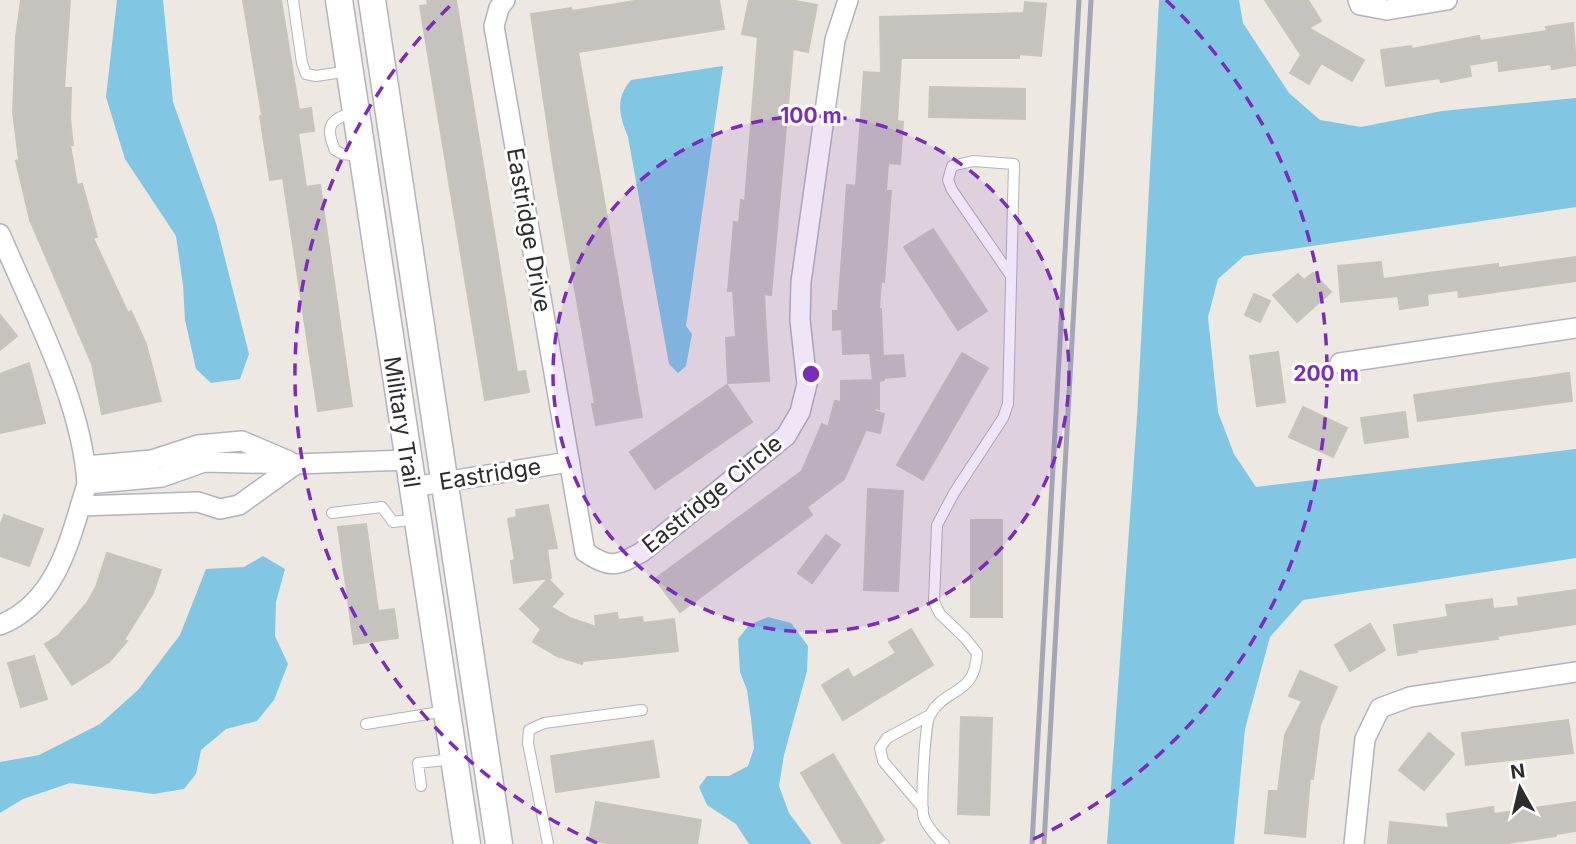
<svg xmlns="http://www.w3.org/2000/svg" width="1576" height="844" viewBox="0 0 1576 844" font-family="Inter,sans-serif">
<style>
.water{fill:#81c7e3}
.building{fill:#c6c2bd;stroke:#c9c4bb;stroke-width:2}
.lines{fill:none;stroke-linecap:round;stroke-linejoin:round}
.lane-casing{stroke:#b2b3bc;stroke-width:12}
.street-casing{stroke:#b2b3bc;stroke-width:22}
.secondary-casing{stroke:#b2b3bc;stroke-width:29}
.lane{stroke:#fff;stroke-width:10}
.street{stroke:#fff;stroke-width:19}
.secondary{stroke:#fff;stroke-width:26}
.rail{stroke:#a4a6b5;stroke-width:5}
.ring{fill:none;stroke:#7b2cbf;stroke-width:3.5;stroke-dasharray:12 9}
.labels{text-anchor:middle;stroke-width:6;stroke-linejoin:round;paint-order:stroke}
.street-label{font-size:23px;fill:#2d2d2d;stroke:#fff}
.centre{fill:#7b2cbf;stroke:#fff;stroke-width:3.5}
.ring-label{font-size:21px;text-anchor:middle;font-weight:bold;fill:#7b2cbf;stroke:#fff;stroke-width:6;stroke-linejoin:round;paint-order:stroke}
</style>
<rect width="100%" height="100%" fill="#ede8e2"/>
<path class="water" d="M 117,0 L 163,0 L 173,102 L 216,223 L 249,354 L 240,379 L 211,383 L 196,369 L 185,320 L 183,285 L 176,236 L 125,159 L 106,97 Z
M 1159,0 L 1239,0 L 1243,23 L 1289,93 L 1320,120 L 1361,127 L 1442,111 L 1576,98 L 1576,207 L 1244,256 L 1218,279 L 1208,317 L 1218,412 L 1234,454 L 1256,487 L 1576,449 L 1576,558 L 1303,600 L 1270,637 L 1245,729 L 1234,844 L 1107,844 L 1137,417 Z
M 723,66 L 686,326 L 692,334 L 686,366 L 678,373 L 669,364 L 628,137 C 619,115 615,99 631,80 Z
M 263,556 L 285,569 L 276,602 L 275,636 L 288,664 L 274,700 L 257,721 L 226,729 L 201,750 L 196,774 L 184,789 L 154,794 L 70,783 L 23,799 L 0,813 L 0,762 L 39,755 L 100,724 L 138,690 L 180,635 L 206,569 L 244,567 Z
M 768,617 L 791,623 L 808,646 L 807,671 L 784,755 L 779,786 L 789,813 L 812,844 L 749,844 L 736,824 L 707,805 L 699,787 L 707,776 L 729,776 L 748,766 L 754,748 L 751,719 L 747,690 L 740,672 L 738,639 L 749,625 Z"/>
<path class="building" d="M 21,0 L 70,0 L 64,88 L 71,88 L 70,119 L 73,145 L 70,145 L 77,185 L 82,184 L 97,237 L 93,238 L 128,313 L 131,311 L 146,344 L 161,401 L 102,414 L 92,364 L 30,220 L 16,161 L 19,160 L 13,112 L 16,37 Z
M 243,0 L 281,0 L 299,110 L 311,108 L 314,131 L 298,133 L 306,187 L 320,185 L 352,406 L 318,411 L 283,178 L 270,180 L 260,116 L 262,115 Z
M 427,0 L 456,0 L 517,372 L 525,371 L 529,392 L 485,400 L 420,6 L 428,5 Z
M 641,0 L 719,0 L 724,29 L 578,52 L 642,417 L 596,425 L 592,404 L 595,404 L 554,169 L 531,14 L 571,8 L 572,11 Z
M 749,0 L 790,0 L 817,5 L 808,52 L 793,49 L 771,295 L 764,294 L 769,381 L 728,383 L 726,338 L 736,337 L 733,291 L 728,291 L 734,222 L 739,223 L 741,200 L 745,201 L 758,37 L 742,34 Z
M 1265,0 L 1308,0 L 1321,21 L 1309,28 L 1364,60 L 1352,81 L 1321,63 L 1309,84 L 1290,73 L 1301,55 Z
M 1025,2 L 1046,4 L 1041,56 L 1019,54 L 1019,58 L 901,58 L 897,121 L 903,122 L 900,164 L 888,163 L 886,191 L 891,191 L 884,282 L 881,281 L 879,309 L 881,309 L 883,356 L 903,355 L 905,376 L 884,378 L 884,380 L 879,381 L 879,409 L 875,408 L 874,411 L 884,414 L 880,433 L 867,430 L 868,425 L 844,479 L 807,507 L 812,515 L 680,612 L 655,579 L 802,471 L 822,424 L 828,427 L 835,401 L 841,402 L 841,381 L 873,380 L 870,353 L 843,354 L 842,329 L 833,330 L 833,311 L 838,311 L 847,185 L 856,186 L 864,72 L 881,73 L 880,17 L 1024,13 Z
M 1573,23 L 1576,65 L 1552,69 L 1551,64 L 1499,71 L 1498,60 L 1469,65 L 1471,76 L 1441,82 L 1440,78 L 1386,86 L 1381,50 L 1411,46 L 1412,49 L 1479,36 L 1480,41 L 1547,31 L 1546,27 Z
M 930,87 L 1025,89 L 1025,119 L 929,117 Z
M 933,229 L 987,311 L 958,330 L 904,247 Z
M 1576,257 L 1576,281 L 1459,297 L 1458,290 L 1427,294 L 1428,305 L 1400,309 L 1398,296 L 1341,302 L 1338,266 L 1381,262 L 1383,279 L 1498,264 L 1498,268 Z
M 1313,273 L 1331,292 L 1297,322 L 1273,295 L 1298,274 L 1304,280 Z
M 1254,294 L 1270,301 L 1260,322 L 1245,315 Z
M 0,315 L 17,336 L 0,350 Z
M 1278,352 L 1285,402 L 1257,406 L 1250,356 Z
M 962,353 L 988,368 L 923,480 L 897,465 Z
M 29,363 L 45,423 L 0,433 L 0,374 Z
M 1569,373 L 1572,401 L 1418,421 L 1414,395 Z
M 727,385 L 752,422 L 655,489 L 630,452 Z
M 1303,407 L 1347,428 L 1333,457 L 1289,437 Z
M 1405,412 L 1408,437 L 1365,443 L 1361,418 Z
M 868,489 L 903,491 L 898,591 L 864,590 Z
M 548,505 L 557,548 L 547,549 L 551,578 L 514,583 L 511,561 L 515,560 L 508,519 L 517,517 L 516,510 Z
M 4,515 L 43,529 L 29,566 L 0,556 L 0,526 Z
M 971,520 L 1002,520 L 1002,617 L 971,617 Z
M 366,524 L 378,611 L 394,609 L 398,638 L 354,644 L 338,527 Z
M 826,535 L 840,545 L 812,583 L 798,573 Z
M 107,553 L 161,570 L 153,593 L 124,640 L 127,641 L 109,662 L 72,685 L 45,644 L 59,635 L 87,603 L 96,587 Z
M 548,579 L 563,594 L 551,607 L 570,618 L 596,627 L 595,616 L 617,613 L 618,620 L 642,617 L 643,623 L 674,619 L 678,651 L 583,661 L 582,664 L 557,656 L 533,642 L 541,629 L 520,609 Z
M 1576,590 L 1576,624 L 1497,636 L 1498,639 L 1416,650 L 1417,652 L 1398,655 L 1394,625 L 1448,617 L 1446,605 L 1492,599 L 1493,609 L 1519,606 L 1518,598 Z
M 1370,624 L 1385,650 L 1350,671 L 1335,645 Z
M 911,629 L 933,665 L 843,720 L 822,685 L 848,669 L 853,678 L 896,653 L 889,642 Z
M 34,656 L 47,699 L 21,707 L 8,663 Z
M 1300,671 L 1337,687 L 1320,725 L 1313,779 L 1310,778 L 1305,837 L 1265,833 L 1269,791 L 1278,791 L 1285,735 L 1302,701 L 1289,696 Z
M 961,717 L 992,718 L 989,815 L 958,814 Z
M 1568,720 L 1573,753 L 1466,765 L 1462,733 Z
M 1429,733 L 1454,754 L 1424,790 L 1399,770 Z
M 653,741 L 659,777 L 556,792 L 551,756 Z
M 833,754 L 884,840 L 877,844 L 843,844 L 801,773 Z
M 596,802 L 701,820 L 697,844 L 614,844 L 589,840 Z
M 1576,802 L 1576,831 L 1556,834 L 1556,836 L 1501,844 L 1388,844 L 1390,822 L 1449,828 L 1447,814 L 1493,807 L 1494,814 Z"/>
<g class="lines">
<g class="lane-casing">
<path id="lane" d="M 293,0 L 302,63 L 306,74 L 316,76 L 349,71
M 355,111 C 331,120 324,124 335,150 L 342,154 L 362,156
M 332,513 L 382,507 L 393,522 L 417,519
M 366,724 L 446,711
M 421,786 L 418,763 L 453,759
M 923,808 L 883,761 L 880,748 L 887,738 L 928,716
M 548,844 L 528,743 L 529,730 L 544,723 L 642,710
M 944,844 C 937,838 927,826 924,818 C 920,807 925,723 930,715 C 946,686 975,697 977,653 L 965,638 L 940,614 L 934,602 L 937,525 L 954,493 L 1003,418 L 1008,404 L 1014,164 L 973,161 L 952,166 L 948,180 L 952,190 L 1011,276"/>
</g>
<g class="street-casing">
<path id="street" d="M 505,0 L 499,8 L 494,26 L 585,552 C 610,569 617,566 642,552 L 786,436 L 800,412 L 807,384 L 800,320 L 801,282 L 835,40 L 848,0
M 1358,0 L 1360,5 L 1387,10 L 1447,0
M 0,234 C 32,310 82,400 87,484
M 1340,363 L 1576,328
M 86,466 L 152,460 L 198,445 L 242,441 L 289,461
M 412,487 L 569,462
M 80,506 L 198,502 L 220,509 L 239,505 L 296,464
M 0,625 C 58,602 70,538 87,484 L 162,477 L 204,462 L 296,464 L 407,460
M 1354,844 L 1365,739 L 1380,708 L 1410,697 L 1576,672"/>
</g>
<g class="secondary-casing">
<path id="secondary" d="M 339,0 L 467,844
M 372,0 L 499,844"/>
</g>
<use href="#lane" class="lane"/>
<use href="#street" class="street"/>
<use href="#secondary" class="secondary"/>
<path class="rail" d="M 1032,844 L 1079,0
M 1044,844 L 1091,0"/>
</g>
<circle cx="811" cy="374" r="258" fill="#7b2cbf" fill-opacity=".12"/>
<g class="ring">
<circle cx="811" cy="374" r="258"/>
<path d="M597 843A515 515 0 0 1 456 0M1166 0A515 515 0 0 1 1025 843"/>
</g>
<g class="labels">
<g class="street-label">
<text transform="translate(529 230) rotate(80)" y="8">Eastridge Drive</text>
<text transform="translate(402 422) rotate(81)" y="8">Military Trail</text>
<text transform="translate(490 474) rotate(-9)" y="8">Eastridge</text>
<text transform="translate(712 494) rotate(-39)" y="8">Eastridge Circle</text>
</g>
</g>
<circle cx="811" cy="374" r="10" class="centre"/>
<g class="ring-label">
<text x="811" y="123">100 m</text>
<text x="1326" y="381">200 m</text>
</g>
<g transform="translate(1520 788) rotate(352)" stroke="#ffffff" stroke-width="5" paint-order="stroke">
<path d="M0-5L12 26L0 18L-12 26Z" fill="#2d2d2d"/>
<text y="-10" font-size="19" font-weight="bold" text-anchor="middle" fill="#2d2d2d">N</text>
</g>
</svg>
